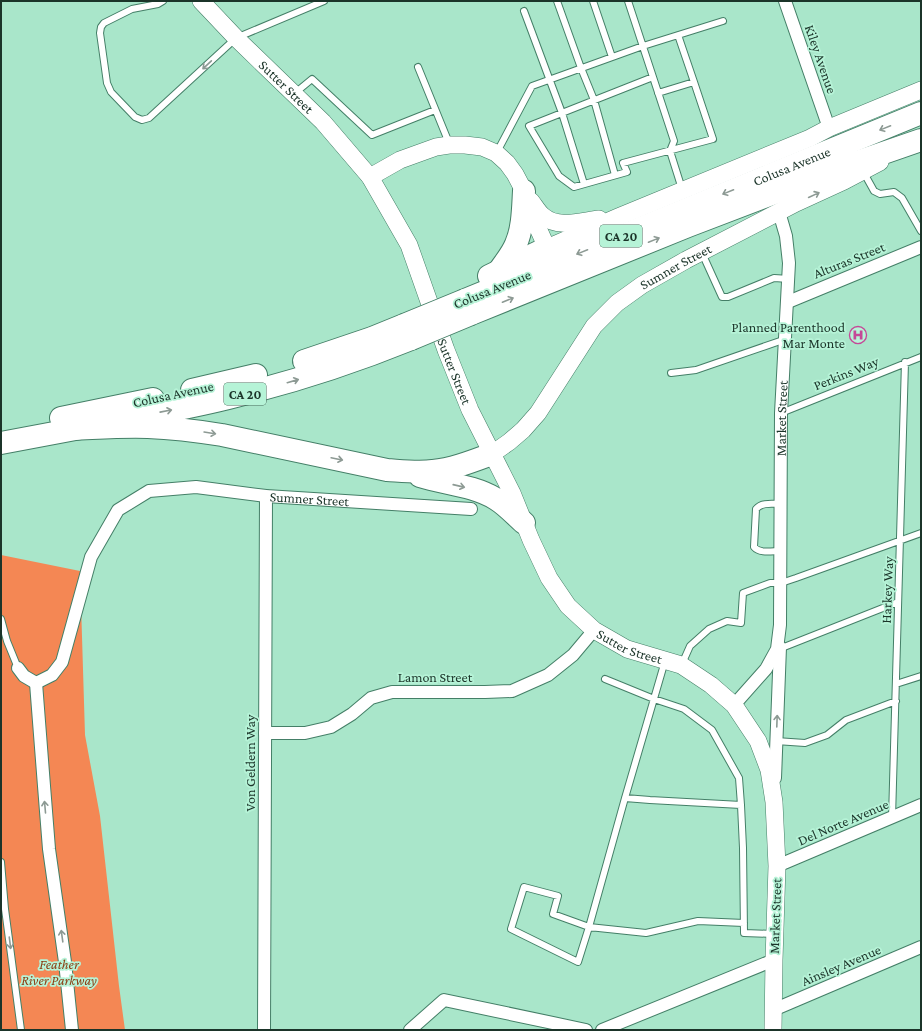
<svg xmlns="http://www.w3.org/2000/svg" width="922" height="1031" viewBox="0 0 922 1031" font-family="'Crimson Pro',serif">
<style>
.green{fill:#f48754}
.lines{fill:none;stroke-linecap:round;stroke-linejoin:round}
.lane-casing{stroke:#447f67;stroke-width:8}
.street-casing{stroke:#447f67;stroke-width:14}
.secondary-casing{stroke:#447f67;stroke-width:18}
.highway-casing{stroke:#447f67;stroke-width:24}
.lane{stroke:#fff;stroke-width:6}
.street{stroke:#fff;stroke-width:12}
.secondary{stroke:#fff;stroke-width:17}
.highway{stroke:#fff;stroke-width:22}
.highway-bridge-casing{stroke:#447f67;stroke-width:24;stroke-linecap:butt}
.highway-bridge{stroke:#fff;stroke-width:22}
.oneway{stroke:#8d9a94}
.labels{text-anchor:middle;stroke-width:3.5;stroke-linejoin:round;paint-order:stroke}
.shield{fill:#b6f3d7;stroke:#4a6d5d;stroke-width:1}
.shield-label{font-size:13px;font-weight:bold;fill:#1b3429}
.street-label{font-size:14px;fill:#1b3429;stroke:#b6f3d7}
.poi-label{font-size:14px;fill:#1b3429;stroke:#b6f3d7;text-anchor:end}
.park-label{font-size:14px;font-style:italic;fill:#8b3d13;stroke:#b6f3d7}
</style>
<rect width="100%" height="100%" fill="#a9e6ca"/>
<path class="green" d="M 1,555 L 80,571 L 85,735 L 100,816 L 119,986 L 125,1030 L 1,1030 Z"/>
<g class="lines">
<g class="lane-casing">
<path id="lane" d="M 163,1 L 158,4 L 132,9 L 104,23 L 101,27 L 100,33 L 107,83 L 111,92 L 135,117 L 142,120 L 149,118 L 236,38 L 324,1
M 557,1 L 581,68 L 594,100 L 615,175
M 593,1 L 612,57
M 628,1 L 674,141 L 670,151 L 682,189
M 524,11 L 562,113 L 584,184
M 678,35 L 694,82
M 418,67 L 449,143
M 653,77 L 529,126 L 559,176 L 574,187 L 627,172 L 623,163 L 713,139 L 694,82 L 658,93
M 295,93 L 312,79 L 372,135 L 435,110
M 497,152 L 532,86 L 643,46 L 723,21
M 864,173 L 874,191 L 880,194 L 894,192 L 902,198 L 921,231
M 702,253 L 722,297 L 728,297 L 774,278 L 789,279
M 671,373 L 696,370 L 786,339
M 781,413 L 921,357
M 781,551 C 772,551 760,554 754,547 L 756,509 C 762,502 772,504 781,504
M 1,619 L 7,641 L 18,668
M 779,649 L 898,602
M 665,661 L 625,798 L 589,927 L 646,933 L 698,921 L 744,923
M 682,664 L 690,646 L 709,629 L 727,621 L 741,623 L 743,593 L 770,583 L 781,583 L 796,578 L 921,533
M 605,679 L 654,699 L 684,709 L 712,730 L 739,778 L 741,805 L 743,848 L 744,933 L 773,934
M 896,684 L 921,676
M 776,741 L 805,743 L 827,735 L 846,720 L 896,701
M 625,798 L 650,800 L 741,805
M 892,818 L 905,362
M 1,862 L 5,909 L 21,1030
M 524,887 L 558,896 L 553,914 L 589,927 L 578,962 L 511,929 Z"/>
</g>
<g class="street-casing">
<g id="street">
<path d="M 785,1 L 829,128"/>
<path d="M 788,302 L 921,247"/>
<path d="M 18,668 L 24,676 L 36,683"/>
<path id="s1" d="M 36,683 L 52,675 L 62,662 L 91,557 L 118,510 L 149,491 L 196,487 L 266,496 L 471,509"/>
<path d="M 36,683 L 44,786 L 49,849 L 65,962 L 72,1030"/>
<path id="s2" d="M 734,705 L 766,669 L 777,649 L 780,625 L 781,413 L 789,263 L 786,236 L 779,212"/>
<path d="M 265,733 L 305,733 L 331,727 L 352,714 L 371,698 L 392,692 L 485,692 L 512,691 L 548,675 L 573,655 L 594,630"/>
<path d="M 775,778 L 780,647"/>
<path d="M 777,866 L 921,805"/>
<path d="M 773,1010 L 921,947"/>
<path d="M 264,1030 L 266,496"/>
<path d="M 410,1030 L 444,1000 L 586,1030"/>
<path d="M 602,1030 L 774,960"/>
</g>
</g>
<g class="secondary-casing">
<g id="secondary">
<path id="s3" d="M 201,1 L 236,38 L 323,122 L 370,177 L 409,245 L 446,350 L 470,410 L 512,493 L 531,540 L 549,578 L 568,606 L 594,630 L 627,649 L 681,665 L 711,685 L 734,705 L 758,741 L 769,770 L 774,802 L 777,866 L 774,960 L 773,1030"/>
<path d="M 370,177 L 400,160 L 436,147 L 449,145 L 465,145 L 482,147 L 496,153 L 507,163 L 515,174 L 524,191 L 532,215 L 547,248 L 618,217 L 810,138 L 829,128 L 921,90"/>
<path d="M 531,201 C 535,206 538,212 543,216 C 558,229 581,221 599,219"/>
<path id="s4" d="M 492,454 L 509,442 L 523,430 L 538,413 L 594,326 L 617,303 L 642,285 L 686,260 L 796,203 L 844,181 L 880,162"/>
</g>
</g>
<g class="highway-casing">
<g id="highway">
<path d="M 499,271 C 505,262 512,254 516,244 C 523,228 523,208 524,191"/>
<path d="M 489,276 L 547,248"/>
<path id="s5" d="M 465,300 L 921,113"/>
<path d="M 471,314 L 688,226 L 840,168 L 921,140"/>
<path d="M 304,361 L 372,338 L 404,325"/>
<path d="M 192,390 L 256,375"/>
<path d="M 61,418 L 153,399"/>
<path d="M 132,418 C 164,412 196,406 228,398 C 290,383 352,363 411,339"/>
<path d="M 73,429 C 98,428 123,426 148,427 C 173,428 197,431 222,435 L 387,470 C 402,471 418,473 433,471 C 453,469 473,461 492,454"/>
<path d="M 1,443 L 86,427"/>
<path d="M 420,476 C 445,484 473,485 496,499 C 506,505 515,515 524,523"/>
</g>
</g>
<use href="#lane" class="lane"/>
<use href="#street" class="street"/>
<use href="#secondary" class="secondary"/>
<use href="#highway" class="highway"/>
<g class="highway-bridge-casing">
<path id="highway-bridge" d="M 404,325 L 465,300
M 411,339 L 471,314"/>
</g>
<use href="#highway-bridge" class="highway-bridge"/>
</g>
<defs><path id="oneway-shaft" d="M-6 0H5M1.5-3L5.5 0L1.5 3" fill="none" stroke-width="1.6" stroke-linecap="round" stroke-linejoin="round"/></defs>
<g class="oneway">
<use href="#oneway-shaft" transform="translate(207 65) rotate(137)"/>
<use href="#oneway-shaft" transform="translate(885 128) rotate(158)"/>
<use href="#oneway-shaft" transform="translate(728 192) rotate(158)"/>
<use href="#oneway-shaft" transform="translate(814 195) rotate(-25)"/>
<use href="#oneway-shaft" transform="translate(654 240) rotate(-22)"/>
<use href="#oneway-shaft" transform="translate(582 252) rotate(158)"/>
<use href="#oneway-shaft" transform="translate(508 300) rotate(-22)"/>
<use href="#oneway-shaft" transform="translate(293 381) rotate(-16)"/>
<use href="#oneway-shaft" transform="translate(166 411) rotate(-11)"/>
<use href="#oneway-shaft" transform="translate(210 433) rotate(9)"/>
<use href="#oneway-shaft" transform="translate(337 459) rotate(12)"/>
<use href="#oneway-shaft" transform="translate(459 486) rotate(13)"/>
<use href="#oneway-shaft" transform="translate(777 721) rotate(-88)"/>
<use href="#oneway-shaft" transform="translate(45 807) rotate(-95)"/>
<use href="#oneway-shaft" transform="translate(62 936) rotate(-98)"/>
<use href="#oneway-shaft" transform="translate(10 943) rotate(83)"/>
</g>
<defs>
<g id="hospital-ring" transform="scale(0.9)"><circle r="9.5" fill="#b6f3d7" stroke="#c54897" stroke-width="1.5"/><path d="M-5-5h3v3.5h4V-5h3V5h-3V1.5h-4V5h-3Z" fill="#c54897"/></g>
</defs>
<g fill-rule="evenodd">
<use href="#hospital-ring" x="858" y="335"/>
</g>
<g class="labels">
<g class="shield">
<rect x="600" y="225" width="42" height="22" rx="3"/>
<rect x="224" y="383" width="42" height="22" rx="3"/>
</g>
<g class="shield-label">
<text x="621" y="241">CA 20</text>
<text x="245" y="399">CA 20</text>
</g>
<g class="street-label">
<text transform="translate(821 59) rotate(71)" y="5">Kiley Avenue</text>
<text dy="5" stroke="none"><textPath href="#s3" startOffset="121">Sutter Street</textPath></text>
<text dy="5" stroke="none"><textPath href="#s5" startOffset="353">Colusa Avenue</textPath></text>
<text transform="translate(849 260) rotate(-22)" y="5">Alturas Street</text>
<text dy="5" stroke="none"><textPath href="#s4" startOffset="267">Sumner Street</textPath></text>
<text transform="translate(492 289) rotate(-22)" y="5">Colusa Avenue</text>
<text dy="5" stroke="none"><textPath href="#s3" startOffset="457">Sutter Street</textPath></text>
<text transform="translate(846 373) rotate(-22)" y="5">Perkins Way</text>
<text transform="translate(173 394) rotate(-12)" y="5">Colusa Avenue</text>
<text dy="5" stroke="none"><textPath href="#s2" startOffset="302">Market Street</textPath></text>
<text dy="5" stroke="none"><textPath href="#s1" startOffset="395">Sumner Street</textPath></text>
<text transform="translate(887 590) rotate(-88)" y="5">Harkey Way</text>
<text dy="5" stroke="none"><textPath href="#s3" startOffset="793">Sutter Street</textPath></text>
<text x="435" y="682">Lamon Street</text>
<text transform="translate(250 763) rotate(-90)" y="5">Von Geldern Way</text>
<text transform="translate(843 822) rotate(-23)" y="5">Del Norte Avenue</text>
<text transform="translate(775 916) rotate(-88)" y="5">Market Street</text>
<text transform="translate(841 965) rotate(-23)" y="5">Ainsley Avenue</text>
</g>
<g class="poi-label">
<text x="845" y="332">Planned Parenthood<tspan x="845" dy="16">Mar Monte</tspan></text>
</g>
<g class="park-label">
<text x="59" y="969">Feather<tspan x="59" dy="16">River Parkway</tspan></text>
</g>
</g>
<rect width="922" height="1031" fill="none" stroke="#1b3429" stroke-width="4"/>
</svg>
